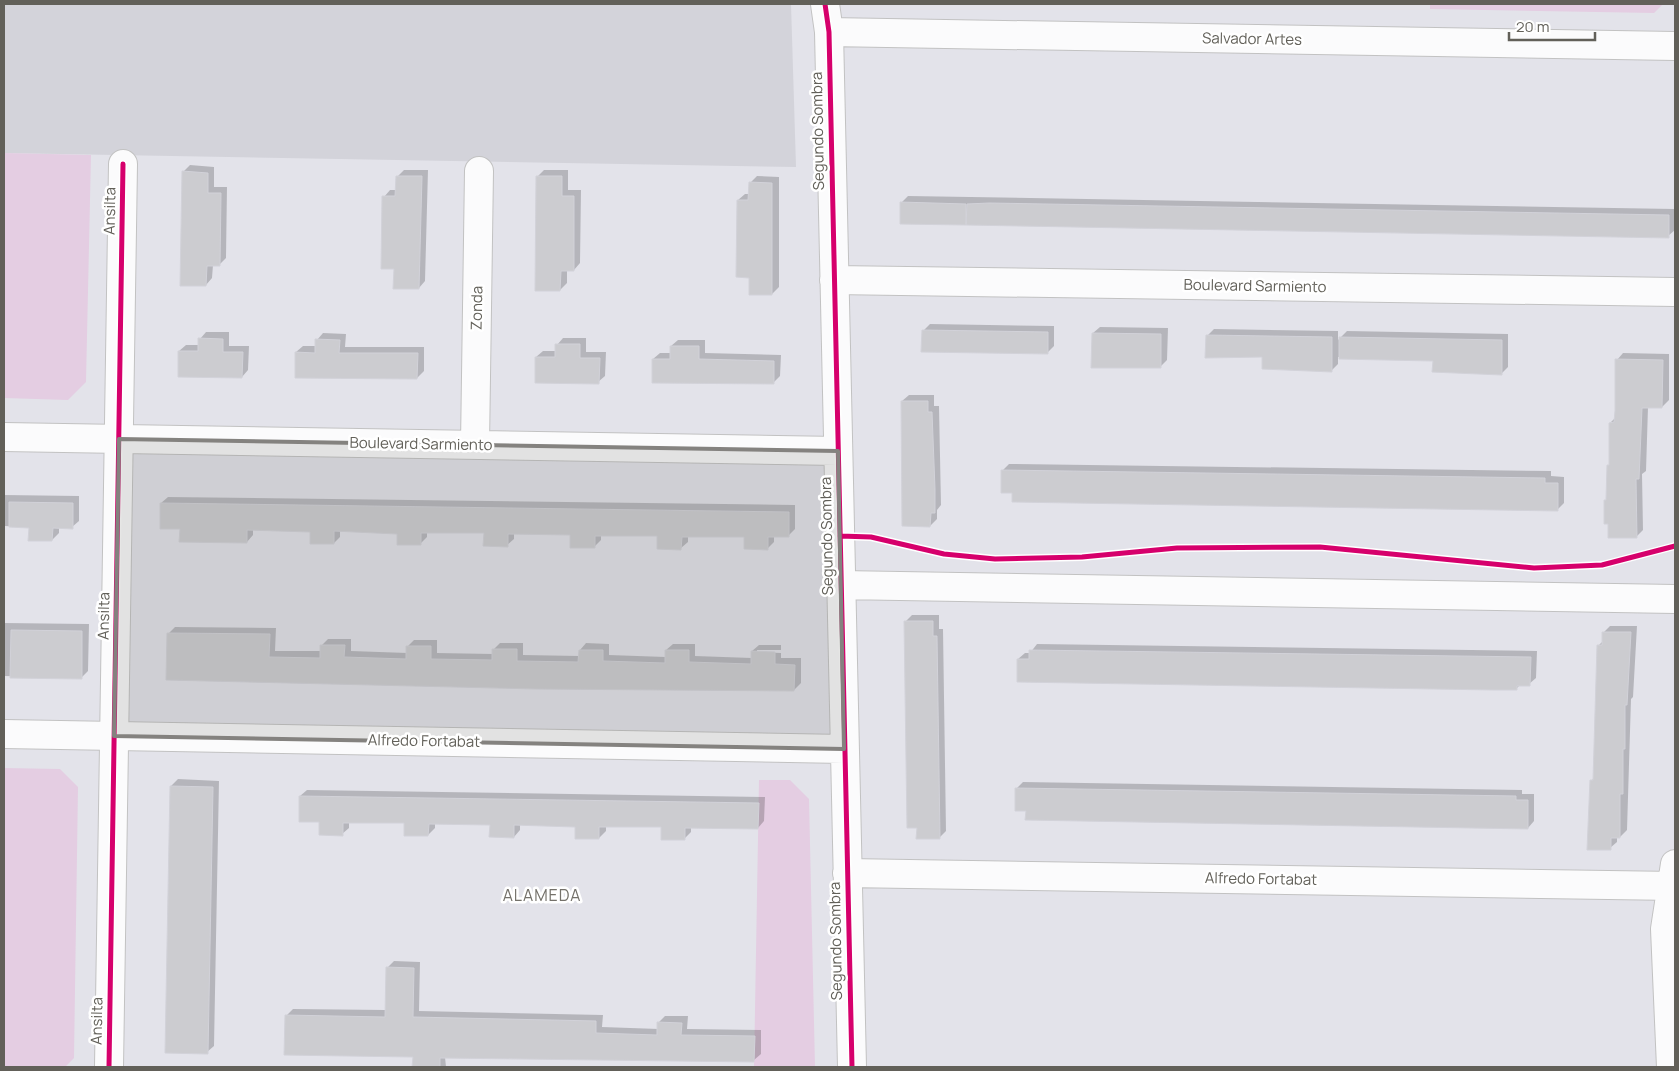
<svg xmlns="http://www.w3.org/2000/svg" width="1679" height="1071" viewBox="0 0 1679 1071" font-family="Manrope,sans-serif">
<style>
.industrial{fill:#d3d3da}
.green{fill:#e4cde2}
.shadow{fill:#0003}
.building{fill:#ccccd0;stroke:#d2d2d9}
.lines{fill:none;stroke-linecap:round;stroke-linejoin:round}
.minor-casing{stroke:#c2c2c2;stroke-width:30}
.minor{stroke:#fbfbfc;stroke-width:28}
.cycleway-casing{stroke:#fff;stroke-width:8}
.cycleway{stroke:#d6006c;stroke-width:5}
.marked{fill:#84827f;fill-opacity:0.2;stroke:#84827f;stroke-width:4;stroke-linejoin:round}
.labels{text-anchor:middle;stroke-width:5;stroke-linejoin:round;paint-order:stroke}
.street-label{font-size:15px;fill:#626059;stroke:#fff}
.neighbourhood-label{font-size:16px;letter-spacing:1px;fill:#74716a;stroke:#fff}
</style>
<rect width="100%" height="100%" fill="#e3e3ea"/>
<path class="industrial" d="M 4,4 L 791,4 L 796,167 L 4,153 Z"/>
<path class="green" d="M 1430,4 L 1663,4 L 1654,13 L 1430,9 Z
M 4,153 L 91,155 L 86,382 L 68,400 L 4,398 Z
M 4,768 L 60,769 L 78,787 L 74,1058 L 65,1067 L 4,1067 Z
M 759,780 L 790,780 L 809,799 L 815,1067 L 754,1067 Z"/>
<path class="shadow" d="M 190,165 L 214,167 L 214,187 L 227,187 L 226,258 L 219,265 L 213,265 L 212,278 L 206,285 L 183,172 Z
M 404,170 L 428,170 L 425,281 L 419,288 L 395,268 L 384,197 L 390,190 L 397,190 L 397,177 Z
M 544,170 L 568,170 L 568,190 L 581,190 L 580,263 L 574,270 L 567,270 L 567,283 L 560,290 L 537,177 Z
M 757,176 L 779,177 L 779,287 L 772,294 L 738,200 L 745,194 L 750,194 L 750,183 Z
M 908,196 L 1675,209 L 1675,230 L 1668,236 L 968,221 L 965,223 L 901,203 Z
M 930,324 L 1054,326 L 1054,346 L 1047,353 L 923,331 Z
M 1100,327 L 1168,328 L 1167,360 L 1160,367 L 1093,333 Z
M 1214,329 L 1338,331 L 1338,340 L 1347,331 L 1508,334 L 1508,367 L 1501,374 L 1434,359 L 1338,357 L 1338,364 L 1331,371 L 1263,356 L 1207,336 Z
M 206,332 L 229,332 L 229,346 L 249,346 L 248,370 L 242,377 L 179,351 L 186,345 L 200,345 L 200,339 Z
M 323,333 L 346,334 L 345,347 L 424,347 L 424,371 L 417,378 L 296,352 L 303,346 L 316,346 L 317,340 Z
M 563,338 L 586,338 L 586,352 L 606,352 L 605,376 L 598,382 L 536,357 L 543,351 L 556,351 L 557,345 Z
M 678,340 L 705,340 L 705,353 L 781,355 L 780,376 L 773,383 L 653,359 L 660,353 L 671,353 L 671,346 Z
M 1623,353 L 1669,354 L 1669,400 L 1662,407 L 1648,407 L 1646,471 L 1642,474 L 1643,530 L 1636,537 L 1609,523 L 1605,501 L 1608,498 L 1610,464 L 1610,423 L 1615,418 L 1617,360 Z
M 909,395 L 934,395 L 934,406 L 939,406 L 941,505 L 937,510 L 937,519 L 930,526 L 902,401 Z
M 1009,464 L 1551,471 L 1551,476 L 1564,477 L 1564,503 L 1557,510 L 1013,491 L 1002,471 Z
M 4,495 L 79,496 L 79,521 L 72,527 L 59,527 L 59,533 L 52,540 L 30,527 L 4,526 Z
M 168,497 L 795,505 L 795,529 L 788,536 L 774,536 L 774,542 L 768,548 L 746,536 L 688,536 L 688,542 L 681,548 L 658,535 L 601,534 L 601,540 L 594,547 L 572,534 L 514,533 L 514,539 L 507,545 L 485,532 L 427,531 L 427,537 L 420,544 L 398,532 L 340,530 L 340,537 L 334,543 L 311,531 L 253,529 L 253,535 L 247,542 L 181,528 L 161,503 Z
M 912,615 L 939,615 L 939,629 L 943,629 L 946,831 L 939,838 L 906,621 Z
M 4,623 L 89,624 L 88,671 L 81,678 L 4,676 Z
M 1610,626 L 1637,626 L 1633,697 L 1631,699 L 1627,830 L 1620,837 L 1617,836 L 1617,842 L 1610,848 L 1591,781 L 1594,778 L 1598,646 L 1603,641 L 1603,633 Z
M 175,627 L 276,628 L 275,651 L 322,651 L 322,645 L 328,639 L 351,639 L 351,651 L 408,653 L 408,646 L 414,640 L 437,640 L 437,653 L 494,654 L 494,649 L 500,643 L 523,643 L 523,655 L 580,656 L 580,650 L 586,643 L 609,644 L 609,655 L 666,657 L 666,650 L 673,644 L 695,644 L 695,656 L 752,658 L 752,651 L 759,645 L 781,645 L 781,650 L 757,650 L 757,652 L 781,653 L 781,658 L 801,658 L 801,683 L 794,690 L 167,678 L 168,634 Z
M 1037,644 L 1537,651 L 1536,678 L 1529,684 L 1521,684 L 1517,688 L 1018,659 L 1025,653 L 1030,653 Z
M 178,779 L 219,781 L 214,1046 L 207,1052 L 171,786 Z
M 1023,782 L 1522,790 L 1522,794 L 1534,794 L 1534,821 L 1528,828 L 1016,789 Z
M 307,790 L 765,797 L 764,821 L 758,828 L 691,827 L 691,832 L 684,839 L 662,826 L 606,825 L 606,831 L 599,838 L 577,826 L 520,824 L 520,830 L 514,837 L 491,823 L 435,823 L 435,828 L 428,835 L 405,822 L 349,822 L 349,828 L 342,834 L 320,821 L 300,796 Z
M 394,961 L 420,962 L 419,1011 L 603,1015 L 602,1027 L 659,1029 L 659,1022 L 665,1016 L 688,1016 L 687,1029 L 761,1030 L 761,1054 L 754,1060 L 445,1057 L 446,1067 L 414,1067 L 414,1056 L 286,1016 L 293,1009 L 386,1010 L 387,968 Z"/>
<path class="building" d="M 182,171 L 208,173 L 208,193 L 221,193 L 220,266 L 207,266 L 206,286 L 180,286 Z
M 396,176 L 422,176 L 419,289 L 393,289 L 394,269 L 381,269 L 382,196 L 395,196 Z
M 536,176 L 562,176 L 562,196 L 574,196 L 574,271 L 561,271 L 560,291 L 535,291 Z
M 749,182 L 772,183 L 772,295 L 749,295 L 749,278 L 736,277 L 737,200 L 748,200 Z
M 900,202 L 966,204 L 966,225 L 900,224 Z
M 989,203 L 1669,215 L 1669,238 L 966,225 L 967,204 Z
M 922,330 L 1048,332 L 1048,354 L 921,352 Z
M 1092,333 L 1161,334 L 1161,368 L 1091,368 Z
M 1206,335 L 1332,337 L 1332,372 L 1262,369 L 1262,357 L 1205,358 Z
M 1339,337 L 1502,340 L 1502,375 L 1432,372 L 1433,361 L 1339,359 Z
M 198,338 L 223,339 L 223,352 L 243,352 L 242,378 L 178,377 L 178,351 L 198,351 Z
M 315,339 L 340,340 L 339,353 L 418,353 L 417,379 L 295,378 L 295,352 L 315,353 Z
M 555,344 L 580,344 L 580,358 L 600,358 L 599,384 L 535,383 L 535,357 L 555,357 Z
M 670,346 L 699,346 L 699,359 L 774,361 L 774,384 L 652,383 L 652,359 L 670,359 Z
M 1615,359 L 1663,360 L 1662,408 L 1642,408 L 1639,479 L 1636,479 L 1637,538 L 1608,538 L 1608,524 L 1604,524 L 1604,500 L 1606,500 L 1607,465 L 1609,465 L 1609,423 L 1614,422 L 1615,411 Z
M 901,401 L 928,401 L 928,412 L 932,412 L 935,489 L 935,513 L 931,513 L 930,527 L 902,526 Z
M 1001,470 L 1545,478 L 1545,483 L 1558,483 L 1558,511 L 1012,502 L 1012,493 L 1001,493 Z
M 9,502 L 73,503 L 73,529 L 53,528 L 52,541 L 28,541 L 29,528 L 9,527 Z
M 160,503 L 789,512 L 789,537 L 768,537 L 768,550 L 744,549 L 744,537 L 682,537 L 681,550 L 657,549 L 657,536 L 595,536 L 595,548 L 570,548 L 570,535 L 508,534 L 508,547 L 483,546 L 484,533 L 421,533 L 421,545 L 397,545 L 397,534 L 334,531 L 334,544 L 310,544 L 310,532 L 247,530 L 247,543 L 179,542 L 180,529 L 160,529 Z
M 904,621 L 933,621 L 933,636 L 937,636 L 940,839 L 916,839 L 917,828 L 907,828 Z
M 11,630 L 82,631 L 82,679 L 10,678 Z
M 1602,632 L 1631,632 L 1627,705 L 1625,705 L 1625,749 L 1623,749 L 1623,794 L 1620,794 L 1620,838 L 1611,838 L 1611,850 L 1587,850 L 1590,780 L 1593,780 L 1597,645 L 1602,645 Z
M 167,633 L 270,634 L 269,657 L 320,658 L 320,645 L 345,645 L 344,657 L 406,659 L 406,646 L 431,646 L 431,659 L 492,660 L 492,649 L 517,649 L 517,661 L 578,662 L 579,650 L 603,650 L 603,661 L 665,663 L 665,650 L 689,650 L 689,662 L 751,664 L 751,651 L 775,652 L 775,664 L 795,665 L 794,691 L 536,689 L 166,680 Z
M 1029,650 L 1531,657 L 1530,686 L 1517,686 L 1517,690 L 1493,690 L 1017,682 L 1017,659 L 1029,659 Z
M 170,786 L 213,787 L 208,1054 L 165,1053 Z
M 1015,788 L 1516,796 L 1516,800 L 1528,800 L 1528,829 L 1025,820 L 1026,811 L 1015,811 Z
M 299,796 L 759,803 L 758,829 L 685,828 L 685,840 L 661,840 L 661,827 L 599,827 L 599,839 L 575,839 L 575,827 L 514,825 L 514,838 L 489,837 L 490,825 L 429,824 L 428,836 L 404,836 L 404,823 L 343,823 L 343,836 L 319,835 L 319,822 L 299,822 Z
M 386,967 L 414,968 L 413,1017 L 596,1021 L 596,1033 L 657,1035 L 657,1022 L 682,1023 L 681,1035 L 755,1036 L 754,1062 L 440,1058 L 440,1067 L 412,1067 L 413,1057 L 284,1055 L 285,1015 L 385,1017 Z"/>
<g class="lines">
<g class="minor-casing">
<path id="minor" d="M 825,4 L 829,32 L 852,1067
M 829,32 L 1675,46
M 834,280 L 1675,292
M 4,437 L 838,451
M 475,445 L 479,171
M 841,585 L 1675,599
M 4,734 L 844,749
M 847,873 L 1675,886
M 109,1067 L 123,164
M 1671,1067 L 1665,929 L 1675,864"/>
</g>
<use href="#minor" class="minor"/>
<g class="cycleway-casing">
<path id="cycleway" d="M 825,4 L 829,32 L 852,1067
M 840,536 L 871,537 L 944,554 L 995,559 L 1082,557 L 1177,548 L 1320,547 L 1534,568 L 1602,565 L 1675,546
M 109,1067 L 123,164"/>
</g>
<use href="#cycleway" class="cycleway"/>
</g>
<path class="marked" d="M 119,439 L 838,451 L 844,749 L 114,736 Z"/>
<g class="labels">
<g class="street-label">
<text transform="translate(1252 39) rotate(1)" y="5">Salvador Artes</text>
<text transform="translate(818 131) rotate(-91)" y="5">Segundo Sombra</text>
<text transform="translate(110 211) rotate(-89)" y="5">Ansilta</text>
<text transform="translate(1255 286) rotate(1)" y="5">Boulevard Sarmiento</text>
<text transform="translate(477 308) rotate(-89)" y="5">Zonda</text>
<text transform="translate(421 444) rotate(1)" y="5">Boulevard Sarmiento</text>
<text transform="translate(827 536) rotate(-91)" y="5">Segundo Sombra</text>
<text transform="translate(104 616) rotate(-89)" y="5">Ansilta</text>
<text transform="translate(424 741) rotate(1)" y="5">Alfredo Fortabat</text>
<text transform="translate(1261 879) rotate(1)" y="5">Alfredo Fortabat</text>
<text transform="translate(836 941) rotate(-91)" y="5">Segundo Sombra</text>
<text transform="translate(97 1021) rotate(-89)" y="5">Ansilta</text>
</g>
<g class="neighbourhood-label">
<text x="542" y="901">ALAMEDA</text>
</g>
</g>
<rect width="1679" height="1071" fill="none" stroke="#626059" stroke-width="10"/>
<path d="M1509 32v8h86v-8" fill="none" stroke="#626059" stroke-width="2.5"/>
<text x="1516" y="32" font-size="15" fill="#626059" stroke="#ffffff" stroke-width="4" paint-order="stroke">20 m</text>
</svg>
